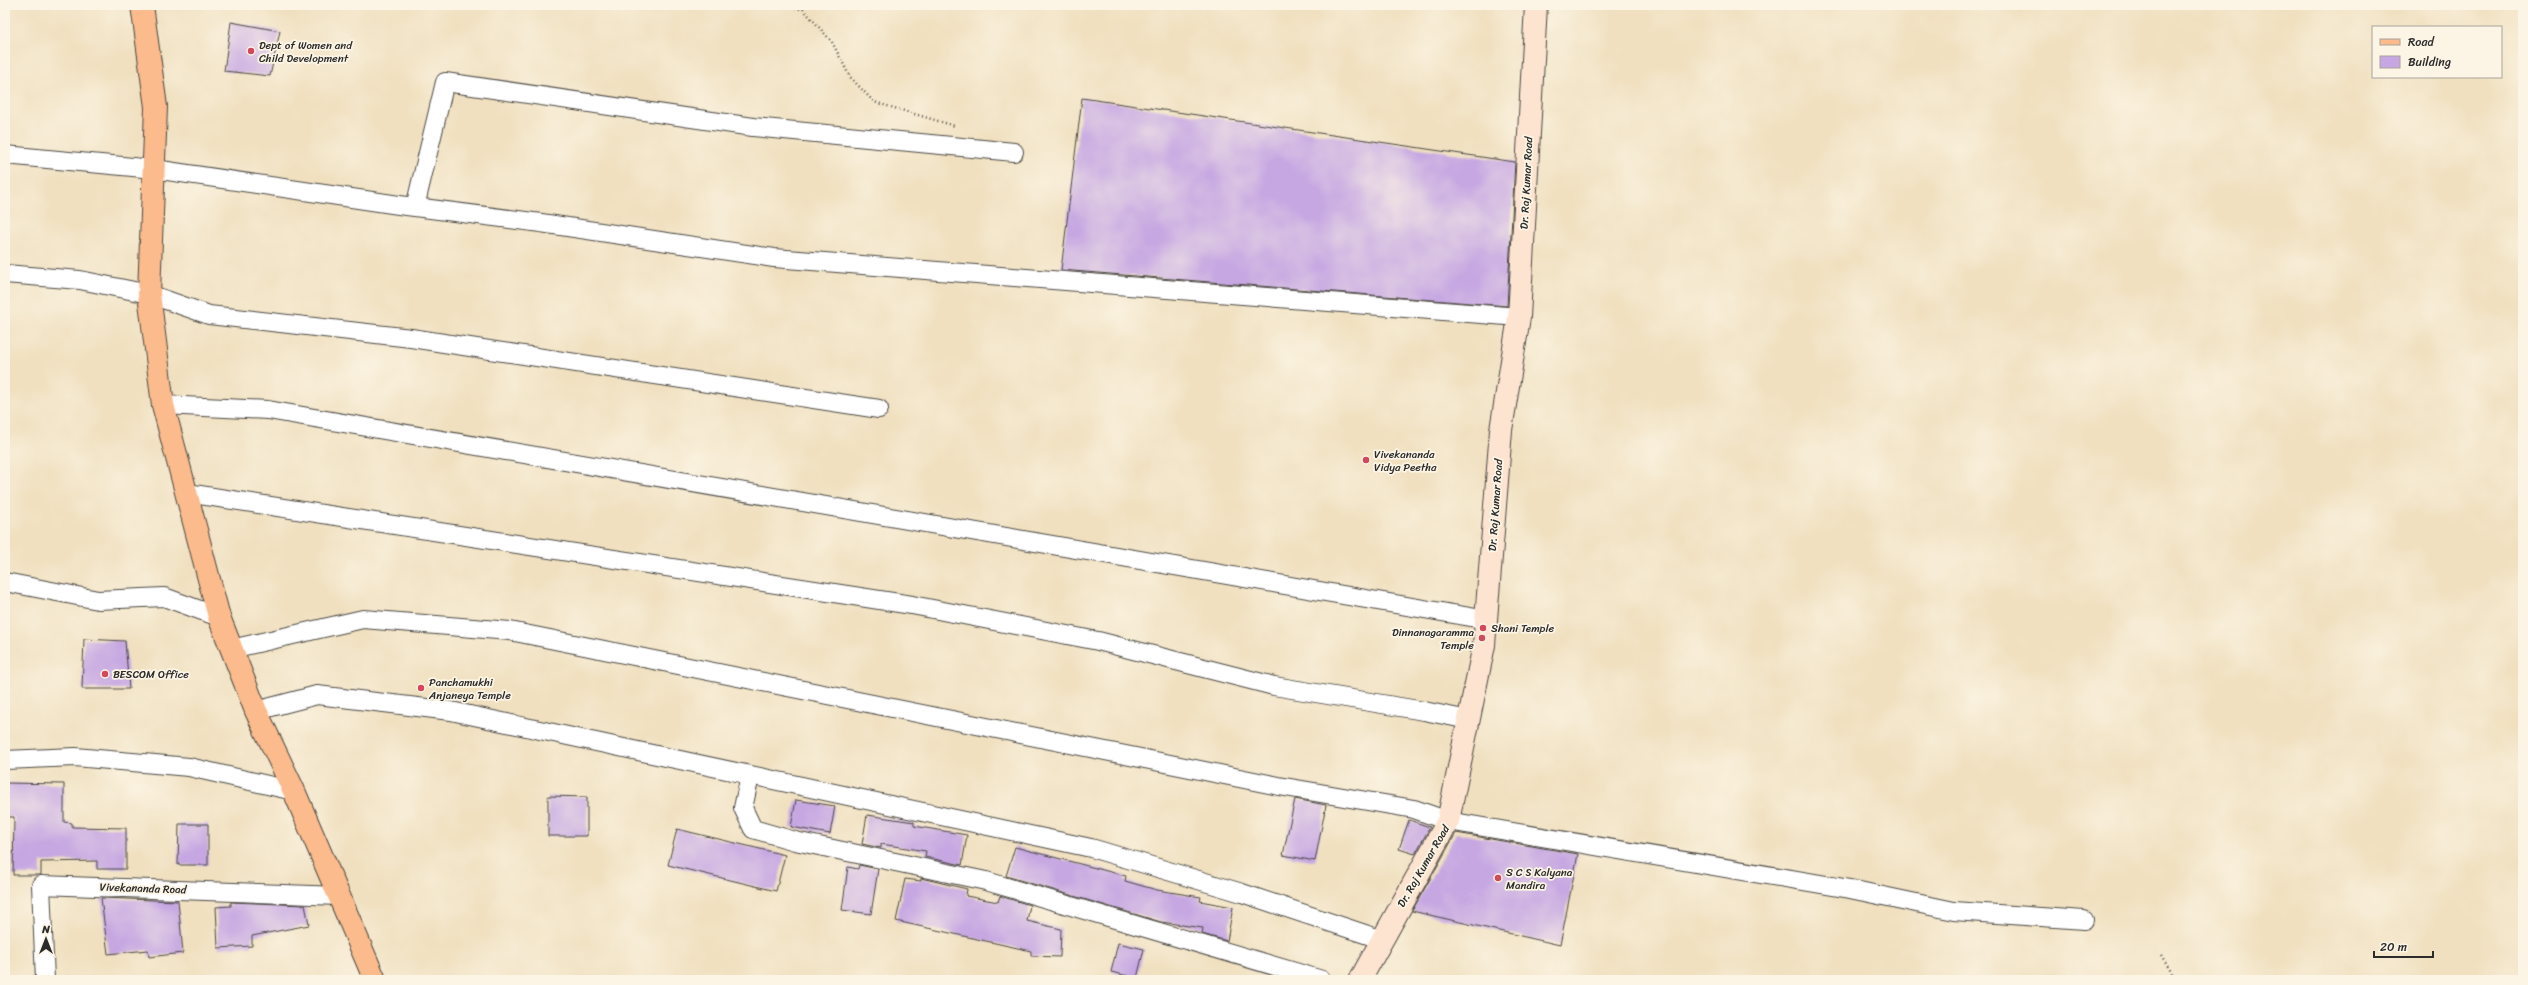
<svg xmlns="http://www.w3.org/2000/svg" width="2528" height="985" viewBox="0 0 2528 985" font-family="Sriracha,sans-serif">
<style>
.building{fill:#c6a7e2}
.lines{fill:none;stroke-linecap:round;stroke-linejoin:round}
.street-casing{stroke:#494641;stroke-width:20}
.secondary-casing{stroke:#494641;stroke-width:24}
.primary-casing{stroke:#494641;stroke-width:24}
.path{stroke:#494641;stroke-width:2.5;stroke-dasharray:1 3;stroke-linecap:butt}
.street{stroke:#fff;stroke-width:18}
.secondary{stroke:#fde4d1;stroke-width:22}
.primary{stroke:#fbbb8c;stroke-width:22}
.poi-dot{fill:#d1495b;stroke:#fcf5e5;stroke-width:1.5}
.labels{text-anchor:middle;stroke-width:3.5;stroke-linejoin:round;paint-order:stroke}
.poi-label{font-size:11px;fill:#2b2b2b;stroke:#fcf5e5;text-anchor:start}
.street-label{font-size:11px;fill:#2b2b2b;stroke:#fcf5e5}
</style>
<rect width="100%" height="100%" fill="#fcf5e5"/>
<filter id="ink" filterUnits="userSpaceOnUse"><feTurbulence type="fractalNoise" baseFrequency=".025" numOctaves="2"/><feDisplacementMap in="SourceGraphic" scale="8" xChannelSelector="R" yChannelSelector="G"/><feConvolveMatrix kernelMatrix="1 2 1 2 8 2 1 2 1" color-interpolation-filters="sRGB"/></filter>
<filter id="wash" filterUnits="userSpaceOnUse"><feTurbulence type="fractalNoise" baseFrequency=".012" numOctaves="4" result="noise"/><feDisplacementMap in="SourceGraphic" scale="16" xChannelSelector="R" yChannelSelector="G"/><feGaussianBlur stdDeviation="0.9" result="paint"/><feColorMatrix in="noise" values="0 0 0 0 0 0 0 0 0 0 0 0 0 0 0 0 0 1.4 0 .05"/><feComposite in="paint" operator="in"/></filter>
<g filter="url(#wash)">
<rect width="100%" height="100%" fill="#f0e0c0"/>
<g id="blocks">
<path class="building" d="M 231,22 L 280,31 L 270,76 L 224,71 Z
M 1082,98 L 1515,162 L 1507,306 L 1061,270 Z
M 84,639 L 125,641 L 129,689 L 82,689 Z
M 5,783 L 64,784 L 64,822 L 72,823 L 72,827 L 126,828 L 126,869 L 97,869 L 97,861 L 41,862 L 41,875 L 13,875 L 14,817 L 5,817 Z
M 548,796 L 587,797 L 587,836 L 548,836 Z
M 1295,799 L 1326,805 L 1315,861 L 1283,855 Z
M 796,800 L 835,806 L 830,834 L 791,827 Z
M 867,815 L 914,822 L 914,826 L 967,835 L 962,865 L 925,857 L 926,851 L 881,844 L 881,848 L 862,844 Z
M 1409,820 L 1430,827 L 1415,854 L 1399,849 Z
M 179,824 L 208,824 L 208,865 L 178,865 Z
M 677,829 L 785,855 L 776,891 L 668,865 Z
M 1456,833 L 1578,854 L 1560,945 L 1412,911 Z
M 1015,847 L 1126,876 L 1125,881 L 1157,890 L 1201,897 L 1200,901 L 1233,907 L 1227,941 L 1202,934 L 1203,928 L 1161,922 L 1006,876 Z
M 859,865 L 878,869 L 871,914 L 842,910 L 848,867 L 858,869 Z
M 921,878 L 967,889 L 966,896 L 998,902 L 1000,896 L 1030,905 L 1027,921 L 1061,929 L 1060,957 L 1031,956 L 1031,951 L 896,921 L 905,879 L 921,881 Z
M 101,898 L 178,901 L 183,953 L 149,957 L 148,950 L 108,954 Z
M 231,902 L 305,905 L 309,925 L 252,936 L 252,946 L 218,948 L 216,907 L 231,906 Z
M 1118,943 L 1144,949 L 1137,978 L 1111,972 Z"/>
</g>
</g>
<g filter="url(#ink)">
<use href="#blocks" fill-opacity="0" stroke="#494641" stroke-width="1"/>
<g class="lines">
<g class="street-casing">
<path id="street" d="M 5,155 L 154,169 L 399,205 L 541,223 L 774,258 L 1519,317
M 415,207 L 445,82 L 753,127 L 1014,152
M 5,274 L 80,280 L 149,294 L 209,315 L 411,338 L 879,409
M 163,405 L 268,410 L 1488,620
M 187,493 L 912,605 L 1098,641 L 1274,686 L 1424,711 L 1469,720
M 5,582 L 98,600 L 164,597 L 219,617
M 231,649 L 363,619 L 510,631 L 1279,786 L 1414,809 L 1448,821 L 1850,889 L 1954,911 L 2084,920
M 256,711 L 317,695 L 451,711 L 1091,848 L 1242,893 L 1383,940
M 5,760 L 75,757 L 189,767 L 294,791
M 750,776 L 743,808 L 753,829 L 795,841 L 986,881 L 1322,980
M 45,980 L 41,885 L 340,896"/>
</g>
<g class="secondary-casing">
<path id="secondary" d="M 1360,980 L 1448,821 L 1484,645 L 1501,430 L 1519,317 L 1536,5"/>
</g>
<g class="primary-casing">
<path id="primary" d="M 142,5 L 156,107 L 149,294 L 163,405 L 219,617 L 256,711 L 294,791 L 375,980"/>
</g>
<path class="path" d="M 788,5 L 792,8 L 803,9 L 832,42 L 850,77 L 874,102 L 955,126
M 2161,955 L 2177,980"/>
<use href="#street" class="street"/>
<use href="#secondary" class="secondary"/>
<use href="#primary" class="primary"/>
</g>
</g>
<g class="poi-dot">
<circle cx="251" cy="51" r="4"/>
<circle cx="1366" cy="460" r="4"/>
<circle cx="1483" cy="628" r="4"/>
<circle cx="1482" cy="638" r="4"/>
<circle cx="105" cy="674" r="4"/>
<circle cx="421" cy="688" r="4"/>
<circle cx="1498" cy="878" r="4"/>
</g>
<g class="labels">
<g class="poi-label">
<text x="259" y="49">Dept of Women and<tspan x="259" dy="13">Child Development</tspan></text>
<text x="1374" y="458">Vivekananda<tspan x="1374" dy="13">Vidya Peetha</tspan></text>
<text x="1491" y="632">Shani Temple</text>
<text x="1474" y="636" text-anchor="end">Dinnanagaramma<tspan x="1474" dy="13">Temple</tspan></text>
<text x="113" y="678">BESCOM Office</text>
<text x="429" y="686">Panchamukhi<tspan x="429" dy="13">Anjaneya Temple</tspan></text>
<text x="1506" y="876">S C S Kalyana<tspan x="1506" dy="13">Mandira</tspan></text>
</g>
<g class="street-label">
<text transform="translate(1526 183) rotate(-87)" y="4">Dr. Raj Kumar Road</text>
<text transform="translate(1495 505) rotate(-86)" y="4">Dr. Raj Kumar Road</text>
<text transform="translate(1423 866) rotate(-60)" y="4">Dr. Raj Kumar Road</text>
<text transform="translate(143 888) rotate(2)" y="4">Vivekananda Road</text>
</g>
</g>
<rect width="2528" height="985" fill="none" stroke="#fcf5e5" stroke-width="20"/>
<rect x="2372" y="26" width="130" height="52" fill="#fcf5e5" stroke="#a8a49b"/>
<rect x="2380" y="39" width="20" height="6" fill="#fbbb8c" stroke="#a8a49b"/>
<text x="2408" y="46" font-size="12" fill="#2b2b2b">Road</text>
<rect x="2380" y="56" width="20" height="12" fill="#c6a7e2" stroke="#a8a49b"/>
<text x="2408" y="66" font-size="12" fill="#2b2b2b">Building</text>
<g transform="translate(46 939)" stroke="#fcf5e5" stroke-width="3" paint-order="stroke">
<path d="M0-3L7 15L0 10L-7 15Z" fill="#2b2b2b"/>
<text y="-6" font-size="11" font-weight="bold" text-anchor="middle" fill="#2b2b2b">N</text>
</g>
<path d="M2374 951v6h59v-6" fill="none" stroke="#2b2b2b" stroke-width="2"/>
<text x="2380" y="951" font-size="12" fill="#2b2b2b" stroke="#fcf5e5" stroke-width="3" paint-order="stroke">20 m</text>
</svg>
